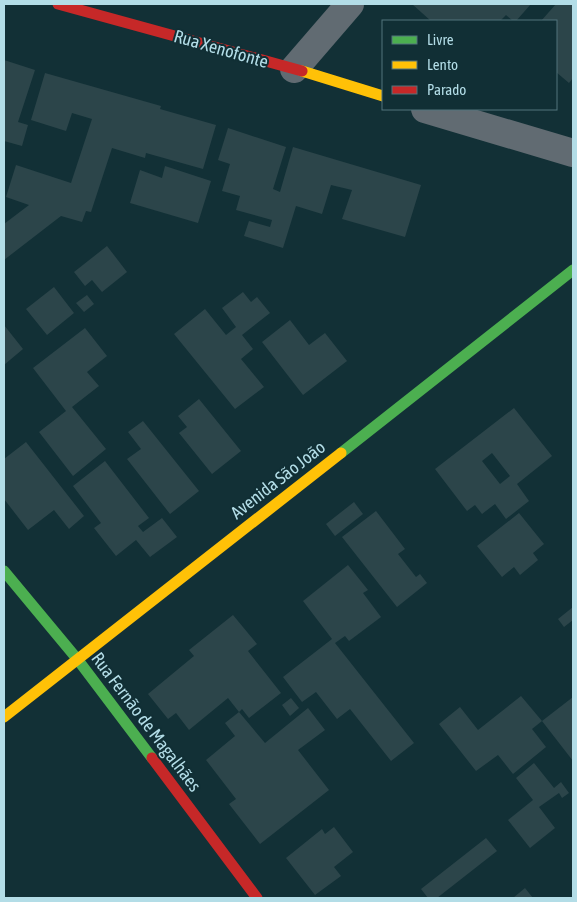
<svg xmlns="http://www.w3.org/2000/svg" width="577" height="902" viewBox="0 0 577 902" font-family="'Asap Condensed',sans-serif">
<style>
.building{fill:#2c454a;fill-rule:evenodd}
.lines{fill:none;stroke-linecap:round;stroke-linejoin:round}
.street{stroke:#616b72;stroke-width:28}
.fast{stroke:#4caf50;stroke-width:11}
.slow{stroke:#ffc107;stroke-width:11}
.jam{stroke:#c62828;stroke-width:11}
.labels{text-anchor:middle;stroke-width:4;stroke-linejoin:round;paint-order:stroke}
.street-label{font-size:18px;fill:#b3dde7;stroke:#112f35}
</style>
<rect width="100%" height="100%" fill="#123036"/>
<path class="building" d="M 412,4 L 531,4 L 516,21 L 513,21 L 506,15 L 500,21 L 431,21 Z
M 556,4 L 573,4 L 573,78 L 569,83 L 556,72 L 556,21 L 541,21 Z
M 4,60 L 35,70 L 18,122 L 28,125 L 22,146 L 4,141 Z
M 45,73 L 161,106 L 160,109 L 216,125 L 203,169 L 146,153 L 145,158 L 112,148 L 91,212 L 86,211 L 82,222 L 61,216 L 4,260 L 4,224 L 29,205 L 6,197 L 16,165 L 71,183 L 92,119 L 72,113 L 66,131 L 31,120 Z
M 228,128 L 286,147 L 273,189 L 280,192 L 293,147 L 421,185 L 405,237 L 342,219 L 352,190 L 331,185 L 322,214 L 296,206 L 283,248 L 244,236 L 249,221 L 270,227 L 272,220 L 236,210 L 240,196 L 222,191 L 230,164 L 218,160 Z
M 165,166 L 211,181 L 198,223 L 130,203 L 140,170 L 162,178 Z
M 107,246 L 127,272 L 102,292 L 92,280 L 85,286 L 74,272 Z
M 54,287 L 74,313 L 47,335 L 26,309 Z
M 243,292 L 251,302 L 257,297 L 270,313 L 242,335 L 253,349 L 241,359 L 264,387 L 235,409 L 174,334 L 205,309 L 226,335 L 236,327 L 222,308 Z
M 87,295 L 94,304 L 84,312 L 76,303 Z
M 290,320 L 309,345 L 325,333 L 347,361 L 303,395 L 262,342 Z
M 4,325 L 23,349 L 4,365 Z
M 85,328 L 107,356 L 87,372 L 99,386 L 72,407 L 106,449 L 73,476 L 39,432 L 66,411 L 33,368 Z
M 199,399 L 241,451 L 212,474 L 179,433 L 187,427 L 178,416 Z
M 514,408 L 552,456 L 517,484 L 529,501 L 506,519 L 495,504 L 482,514 L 475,505 L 467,511 L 435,469 ZM 492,453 L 510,476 L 500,484 L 482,461 Z
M 143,421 L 199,491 L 170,514 L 127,459 L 141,449 L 128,432 Z
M 26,442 L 84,516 L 69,529 L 54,510 L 28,530 L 4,499 L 4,459 Z
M 105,461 L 149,518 L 138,526 L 143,532 L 162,518 L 177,537 L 150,557 L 136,540 L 116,556 L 94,528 L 101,523 L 73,486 Z
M 354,502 L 363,514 L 335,536 L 326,524 Z
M 376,511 L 405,549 L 398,554 L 416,577 L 420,574 L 427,583 L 397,607 L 342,537 Z
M 519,513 L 544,544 L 533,553 L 538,560 L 520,575 L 514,567 L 502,577 L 477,546 Z
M 348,565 L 368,590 L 363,593 L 381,617 L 349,641 L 345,636 L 335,643 L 414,743 L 391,761 L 350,709 L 337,719 L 316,692 L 302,702 L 283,677 L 332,639 L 303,601 Z
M 573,607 L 573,620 L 564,627 L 558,619 Z
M 233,615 L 257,644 L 248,651 L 281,693 L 249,718 L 242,709 L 239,712 L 265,743 L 308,708 L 325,730 L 298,750 L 329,790 L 260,844 L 229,804 L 236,799 L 206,760 L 235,736 L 225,723 L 239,712 L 228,698 L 189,730 L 176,713 L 168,719 L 148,694 L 194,656 L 189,650 Z
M 521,696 L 542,721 L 532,729 L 546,747 L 513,774 L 498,755 L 476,771 L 439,724 L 460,707 L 478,730 Z
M 573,697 L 573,761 L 542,721 Z
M 291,698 L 299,708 L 290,716 L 282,705 Z
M 534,763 L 554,788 L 561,782 L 569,793 L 562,798 L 559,793 L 539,807 L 555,828 L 530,848 L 508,820 L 533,800 L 516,778 Z
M 334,827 L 353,852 L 334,867 L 341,876 L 315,895 L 286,858 L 322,829 L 325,834 Z
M 486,838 L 497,851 L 437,898 L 428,898 L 421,889 Z
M 525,888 L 533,898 L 513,898 Z"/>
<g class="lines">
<path class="street" d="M 294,69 L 350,4
M 425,109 L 573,153"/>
<path class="fast" d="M 341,453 L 573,270
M 4,571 L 78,660 L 152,758"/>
<path class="slow" d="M 302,71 L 383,96
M 4,717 L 341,453"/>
<path class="jam" d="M 58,4 L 302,71
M 152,758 L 257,898"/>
</g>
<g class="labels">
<g class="street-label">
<text transform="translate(221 49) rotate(16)" y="6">Rua Xenofonte</text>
<text transform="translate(278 480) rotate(-38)" y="6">Avenida São João</text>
<text transform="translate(146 722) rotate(53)" y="6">Rua Fernão de Magalhães</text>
</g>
</g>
<rect width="577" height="902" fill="none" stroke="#b3dde7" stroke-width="10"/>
<rect x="382" y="20" width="175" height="90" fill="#112f35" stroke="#52757c"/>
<rect x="392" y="36" width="25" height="8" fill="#4caf50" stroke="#52757c"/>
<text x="427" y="45" font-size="15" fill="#b3dde7">Livre</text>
<rect x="392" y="61" width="25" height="8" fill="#ffc107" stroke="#52757c"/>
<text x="427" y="70" font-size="15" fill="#b3dde7">Lento</text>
<rect x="392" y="86" width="25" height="8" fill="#c62828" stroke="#52757c"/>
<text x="427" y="95" font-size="15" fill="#b3dde7">Parado</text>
</svg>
